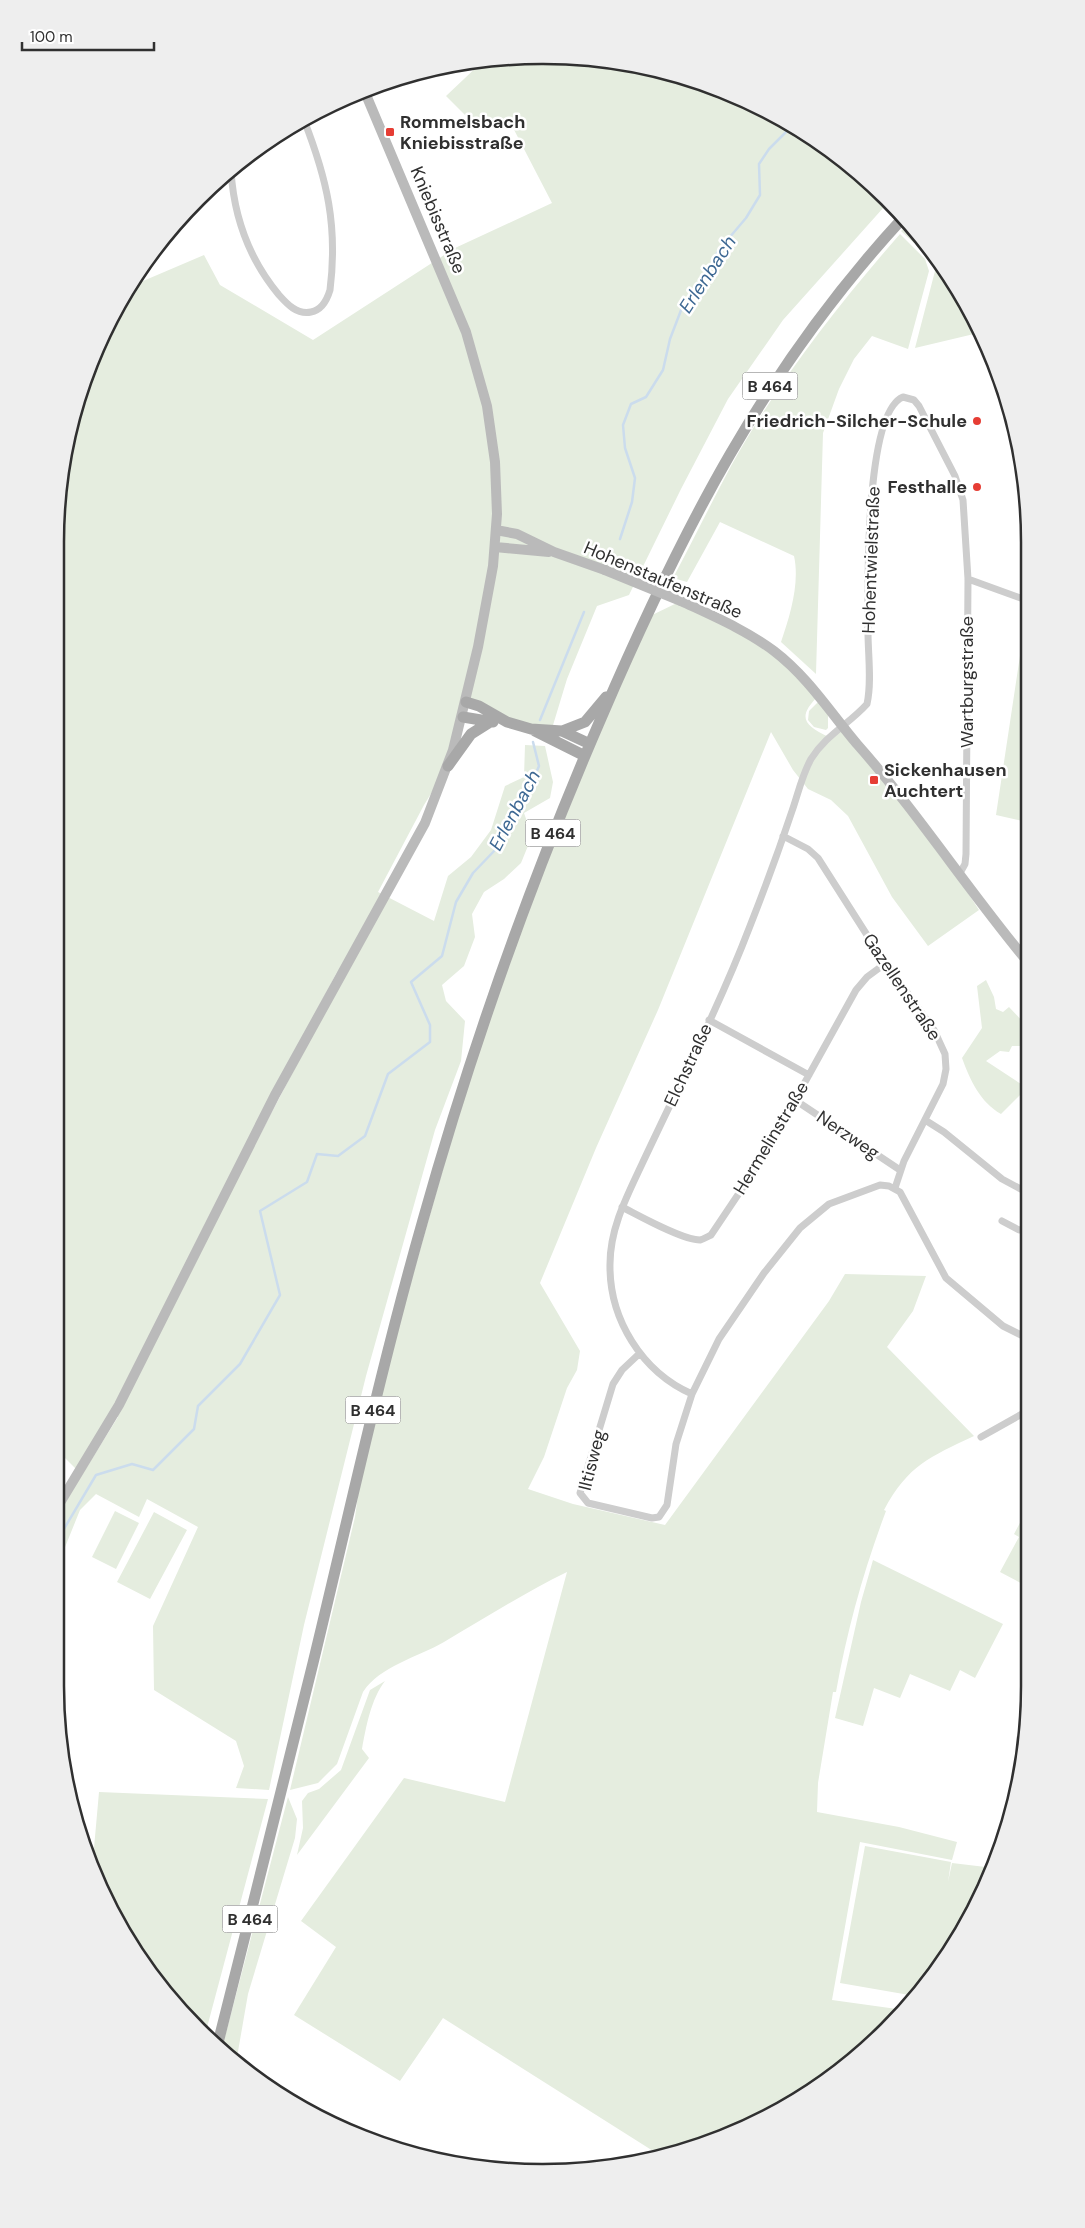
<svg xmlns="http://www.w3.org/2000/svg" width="1085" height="2228" viewBox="0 0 1085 2228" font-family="'DM Sans',sans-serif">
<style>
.green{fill:#e5eddf;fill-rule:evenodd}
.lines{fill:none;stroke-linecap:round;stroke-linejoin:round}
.stream{stroke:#cbdced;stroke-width:2.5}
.street{stroke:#cdcdcd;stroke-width:7}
.secondary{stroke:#bababa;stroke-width:10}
.primary{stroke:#a8a8a8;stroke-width:11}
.secondary-bridge{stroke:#bababa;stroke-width:10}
.poi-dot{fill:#e63d34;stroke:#fff;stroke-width:2}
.labels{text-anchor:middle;stroke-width:5;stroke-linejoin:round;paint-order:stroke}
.shield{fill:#fff;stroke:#6e6e6e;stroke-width:1}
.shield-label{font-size:16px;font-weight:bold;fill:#303030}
.poi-label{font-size:18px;font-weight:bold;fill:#303030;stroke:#fff;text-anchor:start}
.street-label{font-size:18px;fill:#303030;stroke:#fff}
.water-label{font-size:19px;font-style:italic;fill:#3d6893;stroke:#fff}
.rim{fill:none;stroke:#303030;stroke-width:2.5}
</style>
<rect width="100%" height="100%" fill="#fff"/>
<path class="green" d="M 543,55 L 638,64 L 729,92 L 839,156 L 894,211 L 891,214 L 884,207 L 783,320 L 728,399 L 681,489 L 629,595 L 597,606 L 567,679 L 550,735 L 466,703 L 448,766 L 424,805 L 378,892 L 434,921 L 448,876 L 471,857 L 491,830 L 505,786 L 524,777 L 525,745 L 545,746 L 553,782 L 550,798 L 524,813 L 532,836 L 521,863 L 504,879 L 484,892 L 472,914 L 475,937 L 464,966 L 442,985 L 446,1001 L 465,1021 L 461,1061 L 435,1130 L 366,1376 L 304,1625 L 269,1790 L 236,1788 L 244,1766 L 236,1741 L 154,1690 L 153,1626 L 198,1527 L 147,1499 L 139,1517 L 96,1494 L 80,1510 L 55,1572 L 55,1518 L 118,1417 L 111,1413 L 78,1471 L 55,1448 L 55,542 L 64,447 L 92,356 L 129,287 L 204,255 L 220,285 L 313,340 L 455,248 L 552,203 L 510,122 L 474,124 L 446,96 L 483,61 ZM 338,970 L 295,1068 L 235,1183 L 257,1125 Z
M 908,224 L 929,246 L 985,343 L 974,334 L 915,348 L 935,271 L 928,255 L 917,240 L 914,243 L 901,231 Z
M 900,234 L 925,259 L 929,271 L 908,349 L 872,336 L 854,359 L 839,389 L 823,433 L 816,674 L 781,642 C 790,616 800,583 794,556 L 720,522 L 687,582 L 673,578 C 693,541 711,503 731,466 C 777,383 837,306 900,234 Z
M 681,601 L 750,635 L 819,695 C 797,717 803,725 829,737 L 843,724 L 914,811 L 979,910 L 928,946 L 892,897 L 848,816 L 831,800 L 808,789 L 793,770 L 771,732 L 658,1010 L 596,1148 L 540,1283 L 580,1351 L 577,1370 L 567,1388 L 544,1457 L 528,1489 L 573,1504 L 665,1525 L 829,1301 L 845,1274 L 926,1276 L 913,1311 L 887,1347 L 974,1436 C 930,1457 908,1465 884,1510 L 886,1511 C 864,1569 847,1630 836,1692 L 833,1692 L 818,1783 L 817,1812 L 899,1827 L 957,1842 L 952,1860 L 860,1842 L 832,2000 L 904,2010 C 845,2082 751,2135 661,2156 L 443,2018 L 400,2081 L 294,2015 L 336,1947 L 301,1921 L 404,1778 L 505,1802 L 567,1572 C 524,1593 485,1618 444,1642 C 418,1657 380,1666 363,1692 L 337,1764 L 318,1783 L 290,1790 L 355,1517 L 365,1444 L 490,1003 L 646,618 Z
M 1026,616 L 1027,822 L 996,815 Z
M 819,701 L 828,715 L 828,728 L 826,730 L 814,727 L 808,720 L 809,711 Z
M 986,980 L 994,997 L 996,1009 L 1003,1012 L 1009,1007 L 1028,1027 L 1028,1041 L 1021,1046 L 1012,1046 L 1009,1052 L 1000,1051 L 986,1061 L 1027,1088 L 1001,1114 C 980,1102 970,1080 962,1058 L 982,1028 L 977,986 Z
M 1029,1506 L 1030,1588 L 1000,1572 L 1019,1537 L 1014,1534 Z
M 115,1511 L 139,1523 L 116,1569 L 92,1557 Z
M 154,1512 L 187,1530 L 150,1599 L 117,1582 Z
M 873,1560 L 1003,1624 L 975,1678 L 960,1670 L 950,1691 L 910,1674 L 900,1698 L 874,1688 L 863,1726 L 835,1718 L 861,1602 Z
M 385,1681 C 371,1699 366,1727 362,1749 L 369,1758 L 297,1855 L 303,1828 L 302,1801 L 308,1793 L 319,1789 L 341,1770 L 370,1690 Z
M 99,1792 L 268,1799 L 205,2035 L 156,1982 L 120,1929 L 83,1846 L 94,1848 Z
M 288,1797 L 297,1819 L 295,1838 L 248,1994 L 236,2063 L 221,2052 Z
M 865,1846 L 951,1862 L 948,1882 L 952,1863 L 994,1868 L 948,1957 L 915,1996 L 840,1983 Z"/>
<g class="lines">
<path class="stream" d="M 620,539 L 632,502 L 635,478 L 625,448 L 623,425 L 631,404 L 646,397 L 663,370 L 670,339 L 683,305 L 702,285 L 718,251 L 746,218 L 760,195 L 759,164 L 769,149 L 790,128
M 540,720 L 584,612
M 55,1544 L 96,1475 L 132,1464 L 153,1470 L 194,1429 L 198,1406 L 240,1364 L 280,1295 L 260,1211 L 307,1182 L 317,1154 L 338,1156 L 365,1136 L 388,1074 L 430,1042 L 430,1025 L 411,982 L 442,956 L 456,902 L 473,873 L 496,849 L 517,803 L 529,790 L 539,766 L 533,742"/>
<path class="street" d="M 231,171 C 234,217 249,259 279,295 C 287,304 297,315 311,312 C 322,310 327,300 330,290 C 338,226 327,179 304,120
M 968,579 L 1026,600
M 783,836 L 808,849 L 818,858 L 874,946 L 934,1030 L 945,1054 L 946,1069 L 943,1084 L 904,1161 L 895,1188
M 709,1020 L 809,1075
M 795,1100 L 900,1170
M 925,1120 L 944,1132 L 1002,1179 L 1028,1193
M 622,1207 C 638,1215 682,1240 700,1240 C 704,1239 707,1237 711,1235 L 764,1156 L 856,990 L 867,977 L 886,963
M 1002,1221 L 1019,1230 L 1026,1229 L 1028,1226
M 640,1353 L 622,1370 L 613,1384 L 580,1493 L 588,1503 L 652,1518 L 659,1517 L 667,1505 L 676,1444 L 692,1394 L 719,1339 L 764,1273 L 800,1228 L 829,1204 L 880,1185 L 889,1186 L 900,1192 L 946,1278 L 1003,1326 L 1029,1339
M 692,1394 C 642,1372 609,1319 610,1264 C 610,1228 627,1196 642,1164 C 679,1085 719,1007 750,926 C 765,888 779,850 792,811 C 798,794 802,775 811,759 C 826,735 849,724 867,704 C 872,682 868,655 868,632 C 868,592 864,413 903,397 L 914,400 L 919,406 L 955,476 L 963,500 L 968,579 L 966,854 L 965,864 L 960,873
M 981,1437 L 1029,1410"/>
<path class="secondary" d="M 496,530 L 517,534 L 554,552 L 605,570
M 495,547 L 549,552
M 681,601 C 713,616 746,630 774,651 C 808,677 830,712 857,744 C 918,813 968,890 1027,961
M 55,1511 L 119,1405 L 275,1095 L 425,823 L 453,750 L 478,647 L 493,566 L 497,514 L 495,462 L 487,406 L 466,332 L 364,90"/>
<path class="primary" d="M 466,702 L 479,706 L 507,722 L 531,729 L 562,731 L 590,744
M 463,717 L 493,722
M 535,731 L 585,756
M 562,731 L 585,722 L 606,697
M 448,766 L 471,734 L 490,722
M 217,2047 C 249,1919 282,1791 313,1663 C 349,1515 381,1367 423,1220 C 471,1049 531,880 602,716 C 682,530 764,369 902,219"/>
<path class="secondary-bridge" d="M 605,570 L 681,601"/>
</g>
<g class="poi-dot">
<rect x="385" y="127" width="10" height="10" rx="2.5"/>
<circle cx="977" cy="421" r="5"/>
<circle cx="977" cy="487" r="5"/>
<rect x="869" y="775" width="10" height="10" rx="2.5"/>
</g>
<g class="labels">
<g class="shield">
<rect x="742.5" y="372.5" width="55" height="27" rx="4"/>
<rect x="525.5" y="819.5" width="55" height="27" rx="4"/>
<rect x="345.5" y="1396.5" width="55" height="27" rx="4"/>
<rect x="222.5" y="1905.5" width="55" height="27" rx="4"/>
</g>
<g class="shield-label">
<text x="770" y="392">B 464</text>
<text x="553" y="839">B 464</text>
<text x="373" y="1416">B 464</text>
<text x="250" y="1925">B 464</text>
</g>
<g class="poi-label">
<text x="400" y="128">Rommelsbach<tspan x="400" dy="21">Kniebisstraße</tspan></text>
<text x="967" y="427" text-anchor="end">Friedrich-Silcher-Schule</text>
<text x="967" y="493" text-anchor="end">Festhalle</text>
<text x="884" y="776">Sickenhausen<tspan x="884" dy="21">Auchtert</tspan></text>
</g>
<g class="street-label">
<text transform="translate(438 220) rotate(67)" y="6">Kniebisstraße</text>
<text transform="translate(871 560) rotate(-88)" y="6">Hohentwielstraße</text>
<text transform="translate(663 580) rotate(23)" y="6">Hohenstaufenstraße</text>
<text transform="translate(967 682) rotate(-90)" y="6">Wartburgstraße</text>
<text transform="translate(902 987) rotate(56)" y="6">Gazellenstraße</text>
<text transform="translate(688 1065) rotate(-65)" y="6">Elchstraße</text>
<text transform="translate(848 1135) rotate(34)" y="6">Nerzweg</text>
<text transform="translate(771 1138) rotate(-59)" y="6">Hermelinstraße</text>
<text transform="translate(592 1460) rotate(-76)" y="6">Iltisweg</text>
</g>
<g class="water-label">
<text transform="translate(707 274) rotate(-57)" y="7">Erlenbach</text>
<text transform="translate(514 810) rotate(-62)" y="7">Erlenbach</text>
</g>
</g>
<path d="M0 0H1085V2228H0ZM542 64H543A478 478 0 0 1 1021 542V1686A478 478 0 0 1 543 2164H542A478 478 0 0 1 64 1686V542A478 478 0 0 1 542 64Z" fill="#eee" fill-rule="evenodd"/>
<path class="rim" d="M542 64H543A478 478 0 0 1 1021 542V1686A478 478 0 0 1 543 2164H542A478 478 0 0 1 64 1686V542A478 478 0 0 1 542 64Z"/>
<path d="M22 42v8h132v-8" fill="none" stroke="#303030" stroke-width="2.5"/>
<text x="30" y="42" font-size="15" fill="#303030" stroke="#ffffff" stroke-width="4" paint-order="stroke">100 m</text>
</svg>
